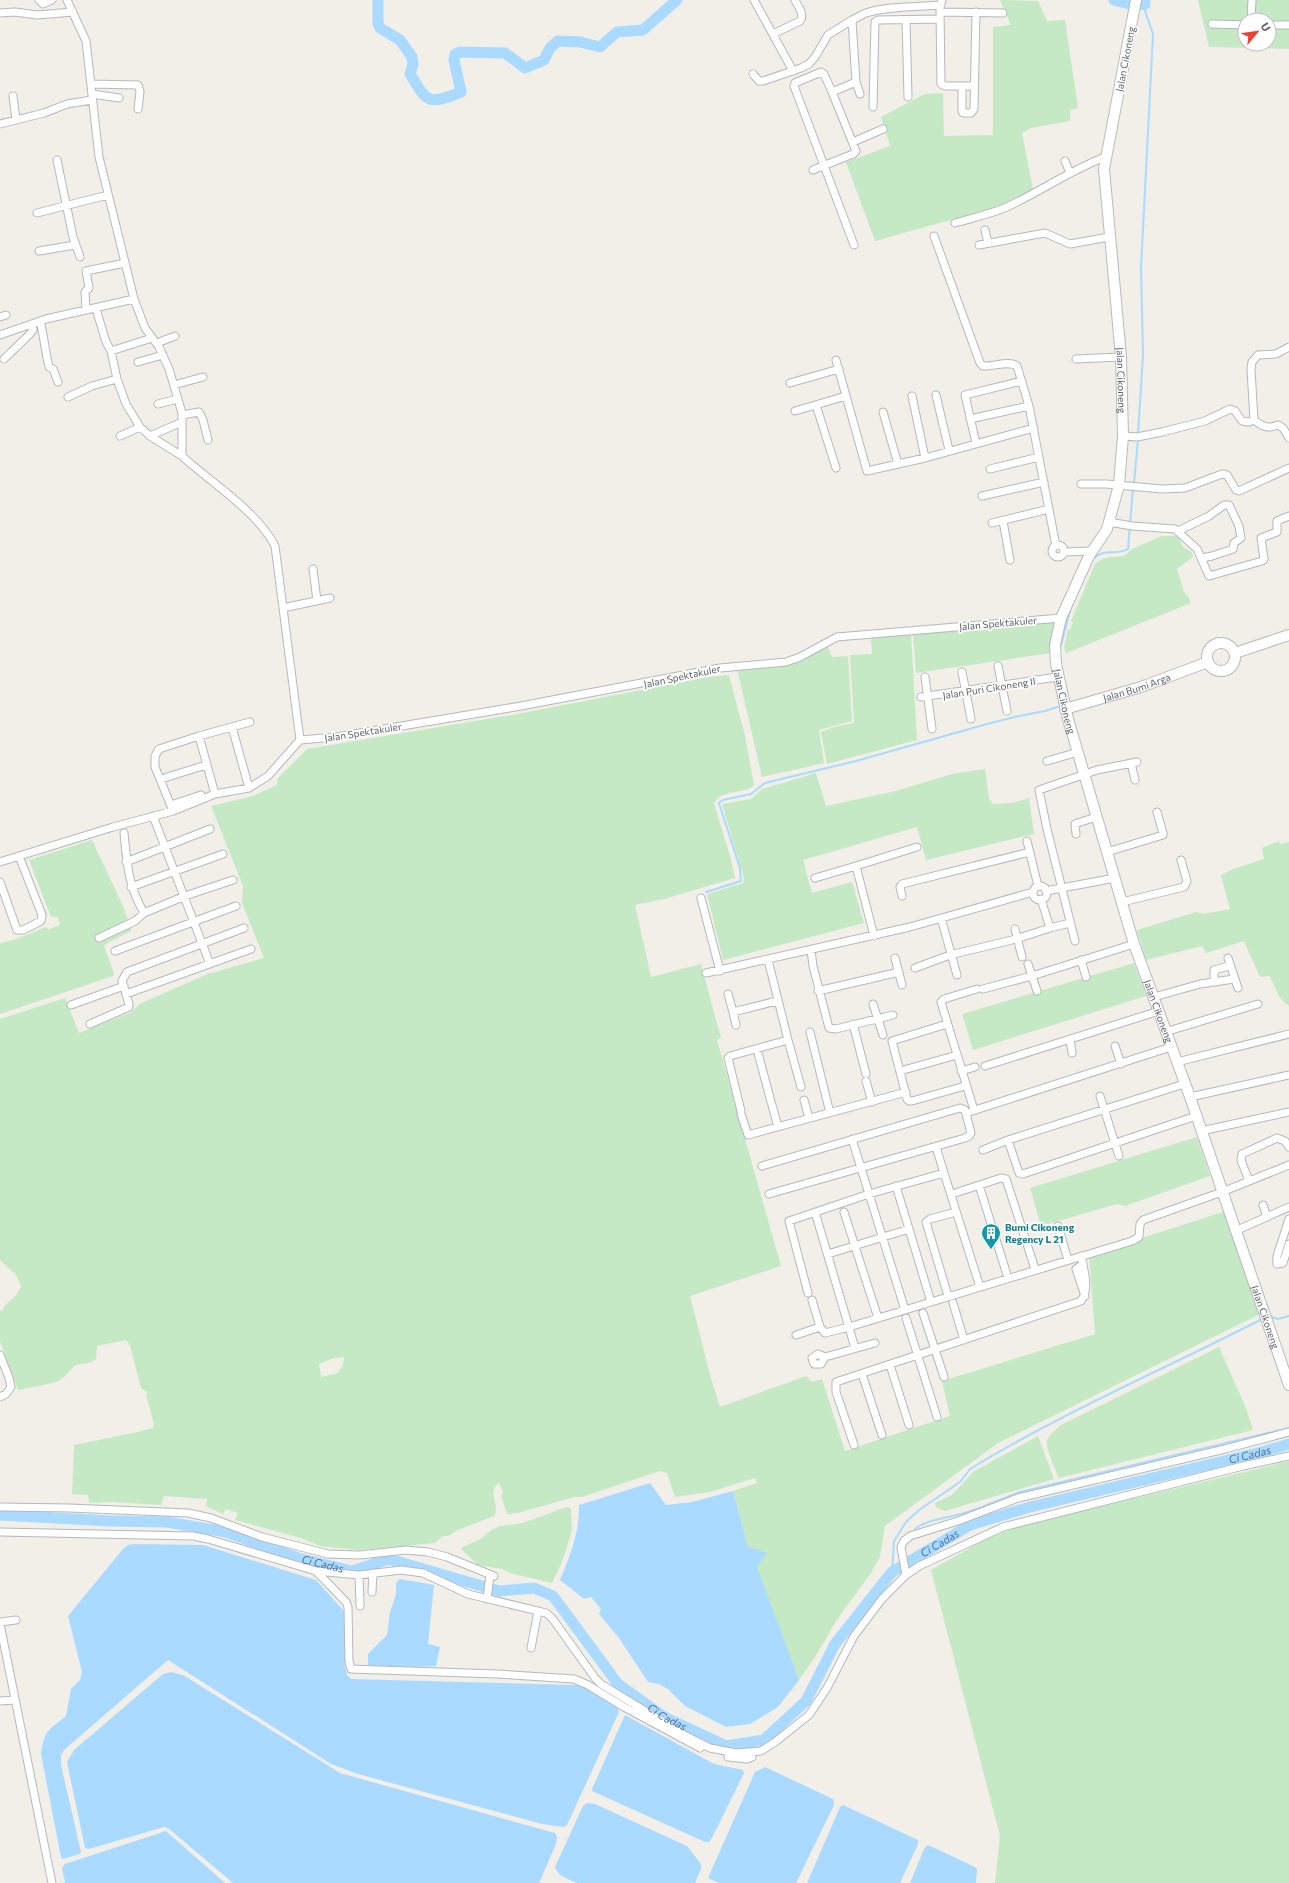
<svg xmlns="http://www.w3.org/2000/svg" width="1289" height="1883" viewBox="0 0 1289 1883" font-family="Commissioner,sans-serif">
<style>
.green{fill:#c5e8c5;fill-rule:evenodd}
.water{fill:#aadaff}
.lines{fill:none;stroke-linecap:round;stroke-linejoin:round}
.stream{stroke:#aadaff;stroke-width:2}
.river{stroke:#aadaff;stroke-width:11}
.street-casing{stroke:#b5b8bc;stroke-width:9}
.secondary-casing{stroke:#b6babf;stroke-width:12}
.street{stroke:#fff;stroke-width:7}
.secondary{stroke:#fff;stroke-width:10}
.labels{text-anchor:middle;stroke-width:3.5;stroke-linejoin:round;paint-order:stroke}
.street-label{font-size:10px;fill:#5f6368;stroke:#fff}
.culture-label{font-size:10px;font-weight:bold;fill:#0d838f;stroke:#fff;text-anchor:start}
.water-label{font-size:11px;font-style:italic;fill:#4174aa;stroke:#fff}
</style>
<rect width="100%" height="100%" fill="#f1efe8"/>
<path class="green" d="M 1000,0 L 1038,1 L 1047,21 L 1065,20 L 1078,108 L 1070,110 L 1070,121 L 1031,128 L 1022,133 L 1033,189 L 997,207 L 875,241 L 846,162 L 890,146 L 881,117 L 925,94 L 943,93 L 944,136 L 993,135 L 993,27 L 1011,25 Z
M 1198,0 L 1289,0 L 1289,49 L 1209,47 ZM 1245,20 L 1269,20 L 1269,44 L 1245,44 Z
M 1162,536 L 1178,536 L 1183,547 L 1192,552 L 1193,557 L 1177,569 L 1184,592 L 1189,598 L 1191,603 L 1066,653 L 1064,647 L 1068,629 L 1070,630 L 1073,623 L 1071,621 L 1095,564 C 1107,554 1113,559 1125,555 L 1132,549 Z
M 1056,622 L 1051,653 L 916,673 L 913,633 Z
M 911,633 L 917,740 L 827,764 L 821,732 L 834,727 L 854,723 L 850,655 L 872,654 L 871,637 Z
M 828,647 L 832,657 L 848,656 L 852,721 L 819,730 L 824,763 L 762,777 L 737,669 L 785,665 L 803,659 Z
M 729,675 L 745,736 L 754,785 C 744,795 719,789 714,804 L 730,856 L 735,878 L 664,899 L 635,905 L 651,977 L 701,964 L 721,1038 L 717,1040 L 781,1266 L 690,1296 L 710,1375 L 720,1407 L 806,1376 L 812,1382 L 822,1379 L 845,1451 L 950,1416 L 942,1381 L 1095,1334 L 1089,1255 L 1226,1211 L 1260,1314 L 998,1443 L 885,1526 L 880,1557 L 871,1573 L 836,1621 L 817,1654 L 799,1680 L 748,1547 L 733,1491 L 757,1483 L 755,1478 L 710,1492 L 675,1497 L 667,1473 L 660,1471 L 582,1497 L 574,1497 L 518,1513 L 507,1514 L 501,1496 L 503,1492 L 499,1483 C 486,1492 501,1506 494,1516 L 456,1531 L 448,1536 L 443,1536 L 435,1543 L 358,1550 L 320,1546 L 301,1538 L 235,1520 L 238,1513 L 226,1509 L 223,1514 L 206,1506 L 207,1499 L 164,1496 L 161,1505 L 109,1502 L 89,1503 L 88,1495 L 72,1494 L 74,1445 L 138,1432 L 153,1428 L 154,1424 L 146,1395 L 148,1393 L 141,1388 L 130,1345 L 126,1340 L 97,1346 L 96,1359 C 91,1364 82,1363 76,1365 C 69,1369 67,1376 60,1380 C 51,1385 29,1387 18,1390 L 0,1341 L 0,1311 L 3,1310 L 5,1305 L 17,1295 L 21,1286 L 16,1275 L 0,1260 L 0,1019 L 65,998 L 79,1033 L 132,1012 L 139,1004 L 208,974 L 264,958 L 242,903 L 243,886 L 211,806 L 253,796 L 277,785 L 278,778 L 307,749 L 512,715 L 709,677 ZM 344,1357 L 343,1365 L 338,1373 L 321,1377 L 319,1364 L 331,1359 Z
M 985,769 L 989,799 L 993,804 L 1013,803 L 1029,798 L 1034,834 L 926,860 L 917,827 L 803,860 L 812,893 L 852,882 L 864,923 L 723,960 L 707,894 L 743,883 L 744,878 L 722,804 L 751,799 L 762,789 L 816,773 L 826,806 L 896,791 L 952,774 Z
M 92,840 L 123,906 L 131,928 L 131,931 L 107,943 L 104,946 L 114,973 L 113,976 L 0,1014 L 0,943 L 14,940 L 46,927 L 48,930 L 60,925 L 58,917 L 51,917 L 29,860 Z
M 1279,841 L 1280,844 L 1289,842 L 1289,1006 C 1277,999 1276,986 1269,976 L 1260,977 L 1244,941 L 1206,953 L 1202,946 L 1146,960 L 1137,930 L 1196,912 L 1204,914 L 1230,909 L 1221,875 L 1233,869 L 1264,859 L 1262,848 Z
M 1134,963 L 1146,996 L 973,1050 L 962,1014 Z
M 1197,1137 L 1210,1176 L 1125,1206 L 1117,1204 L 1041,1226 L 1030,1188 Z
M 1219,1347 L 1246,1408 L 1253,1430 L 1059,1478 C 1056,1470 1043,1445 1048,1438 C 1050,1433 1056,1431 1059,1426 Z
M 1038,1436 L 1054,1479 L 945,1511 L 936,1507 L 935,1503 L 952,1495 L 973,1472 Z
M 1289,1461 L 1289,1883 L 995,1883 L 1000,1836 L 931,1570 L 986,1539 L 1017,1527 Z
M 566,1507 L 569,1507 L 571,1509 L 572,1529 L 570,1537 L 562,1562 L 552,1583 L 510,1573 L 502,1569 L 478,1565 L 461,1549 L 463,1547 L 481,1539 L 490,1531 L 500,1526 L 523,1523 Z"/>
<path class="water" d="M 650,1483 L 666,1505 L 692,1502 L 733,1491 L 748,1547 L 767,1553 L 757,1567 L 799,1680 L 778,1707 L 750,1724 L 726,1727 L 685,1706 L 668,1689 L 659,1684 L 648,1682 L 619,1638 L 599,1614 L 601,1609 L 591,1597 L 584,1599 L 560,1580 C 571,1553 579,1535 579,1505 Z
M 134,1544 L 203,1545 L 316,1580 L 343,1610 L 346,1617 L 345,1666 L 347,1675 L 351,1679 L 577,1685 L 585,1687 L 617,1707 L 619,1712 L 567,1825 L 564,1827 L 542,1824 L 358,1774 L 331,1764 L 168,1660 L 64,1750 L 61,1755 L 61,1765 L 81,1852 L 80,1854 L 63,1859 L 61,1857 L 41,1754 C 44,1730 49,1730 66,1716 L 71,1689 L 80,1680 L 82,1672 L 68,1616 L 123,1549 L 128,1545 Z
M 400,1579 L 434,1585 L 428,1644 L 440,1647 L 436,1666 L 368,1669 L 368,1654 L 387,1635 L 390,1612 L 396,1594 L 396,1583 Z
M 171,1672 L 183,1675 L 340,1773 L 555,1833 L 557,1837 L 556,1844 L 539,1883 L 233,1883 L 168,1828 L 164,1827 L 89,1849 L 85,1848 L 67,1762 L 74,1750 L 163,1674 Z
M 625,1715 L 714,1764 L 743,1770 L 744,1773 L 712,1838 L 709,1842 L 705,1842 L 592,1791 L 592,1789 Z
M 765,1767 L 833,1799 L 834,1805 L 796,1883 L 719,1883 L 708,1878 L 755,1772 Z
M 587,1803 L 595,1804 L 687,1846 L 701,1864 L 701,1869 L 695,1883 L 577,1883 C 569,1879 558,1877 555,1867 L 583,1806 Z
M 843,1805 L 918,1840 L 918,1844 L 900,1883 L 807,1883 L 840,1807 Z
M 166,1831 L 225,1883 L 65,1883 L 62,1868 L 65,1864 Z
M 928,1845 L 975,1867 L 977,1869 L 976,1883 L 910,1883 L 924,1849 Z"/>
<g class="lines">
<path class="stream" d="M 1138,434 L 1143,355 L 1141,268 L 1153,34 L 1143,5
M 1134,484 L 1138,439
M 1094,558 C 1104,548 1116,556 1128,549 L 1133,488
M 1060,649 L 1071,607
M 706,892 L 741,881 L 740,868 L 719,803 L 723,800 L 751,794 L 765,783 L 856,761 L 987,724 L 1019,716 L 1045,711 L 1060,706
M 1269,1316 L 1278,1319 L 1289,1316
M 915,1529 C 929,1518 951,1518 968,1512 C 985,1507 1002,1498 1020,1492 L 1289,1428
M 892,1572 L 894,1541 L 906,1522 L 919,1510 L 960,1482 L 970,1469 C 1063,1412 1165,1369 1262,1319"/>
<g class="river">
<path d="M 378,0 L 378,23 L 380,28 L 400,40 L 412,57 L 413,64 L 410,74 C 427,102 428,106 461,92 L 454,60 L 455,54 L 460,52 L 505,53 L 525,68 L 544,60 L 550,48 L 558,41 L 580,42 L 600,47 L 617,32 L 643,30 L 677,0"/>
<path d="M 1114,0 L 1133,5"/>
<path d="M 1137,5 L 1145,4 L 1145,0"/>
<path id="s1" d="M 0,1515 L 110,1521 L 167,1522 L 226,1532 L 298,1558 L 352,1571 L 389,1559 L 499,1591 L 534,1588 L 553,1596 L 618,1684 L 664,1717 L 726,1746 L 764,1740 L 806,1701 L 835,1644 L 892,1572 L 970,1525 L 1030,1507 L 1262,1452 L 1289,1444"/>
</g>
<g class="street-casing">
<path id="street" d="M 39,0 L 43,4 L 52,0
M 754,0 L 793,71
M 942,0 L 940,8 L 941,84 L 945,86 L 974,86
M 940,12 L 1003,13
M 0,13 L 15,12 L 37,15 L 73,12
M 906,20 L 908,97
M 1251,20 L 1252,0
M 1212,24 L 1245,25
M 1269,25 L 1289,25
M 773,34 L 800,21 C 805,14 798,7 795,0
M 753,74 L 759,81 L 763,81 L 801,68 L 809,64 L 815,57 L 828,35 L 852,20
M 856,82 L 860,94
M 91,84 L 138,85 L 140,91 L 138,109
M 962,87 L 962,111 L 963,113 L 971,113 L 974,109 L 976,12
M 92,94 L 119,98
M 13,96 L 16,120
M 873,107 L 875,22 L 878,20 L 940,19
M 0,124 L 44,113 L 67,104 L 92,100
M 853,142 L 883,129
M 57,160 L 73,237 L 80,257
M 1065,161 L 1070,173
M 813,170 L 853,154 L 856,151 L 832,92
M 37,213 L 108,195
M 955,223 C 972,218 991,214 1007,207 C 1041,191 1071,170 1105,157
M 985,230 L 988,243
M 934,236 L 980,363 L 983,366 C 993,367 1009,360 1017,366 L 1029,406 L 1056,546
M 854,245 L 794,86 L 795,83 L 821,72 L 824,74 L 832,92 L 856,82 L 852,20 C 857,18 861,15 866,13 C 887,6 918,7 941,5
M 979,245 L 1045,233 L 1070,244 L 1109,237
M 39,251 L 75,245
M 96,309 L 106,342 L 111,351 L 117,379 L 126,404 L 140,427 L 150,436 L 182,456
M 86,310 L 85,292 L 89,288 L 86,271 L 125,263
M 0,317 L 6,315
M 40,321 C 44,336 45,351 49,367 L 53,369 L 58,382
M 0,335 L 46,319 L 134,299
M 157,343 L 175,336
M 1289,347 L 1276,354 L 1258,355 L 1252,362 L 1251,369 L 1254,420 C 1263,427 1268,429 1278,425 L 1283,428 L 1289,438
M 111,351 L 152,338
M 4,359 L 30,334 L 33,330 L 32,324
M 1076,359 L 1121,357
M 836,360 L 867,471 L 925,458 L 1034,428
M 138,362 L 163,355
M 790,383 L 839,369
M 174,385 L 203,377
M 936,395 L 949,450
M 912,396 L 925,458
M 68,397 L 92,386 L 117,379
M 158,404 L 177,399
M 816,405 L 836,468
M 795,411 L 846,396
M 883,412 L 898,464
M 182,415 L 199,412 L 203,420 L 208,440
M 970,419 L 1029,406
M 120,436 L 140,427
M 150,436 L 182,422
M 1123,436 L 1137,437 L 1162,432 L 1205,421 L 1230,409 L 1235,411 L 1242,421 L 1249,422 L 1254,420
M 976,443 L 965,395 L 1022,381
M 990,469 L 1039,457
M 1081,484 L 1106,484 L 1162,489 L 1185,488 L 1222,474 L 1227,475 L 1236,490 L 1239,491 L 1289,468
M 982,496 L 1044,482
M 1003,521 L 1010,560
M 1109,522 L 1132,526 L 1175,529 L 1197,549 L 1209,576 L 1262,561 L 1264,559 L 1261,538 L 1277,532 L 1277,521 L 1289,516
M 992,523 L 1049,509
M 1178,531 L 1209,516 L 1224,505 L 1229,505 L 1239,526 L 1241,538 L 1234,543 L 1233,549 L 1212,556 L 1202,558
M1052 551a6 6 0 1 1 12 0a6 6 0 1 1-12 0Z
M 1064,552 L 1091,551
M 313,569 L 317,601
M 283,608 L 330,598
M 998,666 L 1007,711
M 962,672 L 971,719
M 925,677 L 932,729
M 921,697 L 1057,677
M 232,727 L 249,788
M 199,736 L 250,722
M 300,740 L 336,737 L 521,706 L 720,668 L 786,662 L 800,657 L 837,637 L 1061,618
M 1047,761 L 1078,752
M 1131,763 L 1135,780
M 161,779 L 206,765
M 171,805 L 201,795
M 173,811 L 155,767 L 155,756 L 159,749 L 199,736 L 215,794
M 153,816 L 210,964
M 124,833 C 127,863 128,886 144,913
M 1076,834 L 1075,824 L 1096,817
M 1027,841 L 1038,886
M 1107,852 L 1163,835 L 1163,833 L 1157,812
M 0,862 L 113,827 L 173,811 L 215,794 L 249,788 L 268,776 L 300,740 L 275,546 C 257,511 210,482 182,456 L 182,413 L 169,369 L 159,347 L 145,328 L 134,299 L 99,157 L 86,41 L 67,0
M 126,862 L 210,829
M 815,878 L 856,866
M 0,882 L 17,930 L 23,930 L 41,921 L 42,915 L 19,856
M1033 893a7 7 0 1 1 14 0a7 7 0 1 1-14 0Z
M 131,887 L 223,854
M 1046,891 L 1115,878
M 902,896 L 900,887 L 902,884 L 1030,852
M 701,898 L 720,971
M 1122,902 L 1184,887 L 1187,881 L 1181,860
M 941,918 L 957,975
M 1050,928 L 1070,923
M 1015,929 L 1022,957
M 874,936 L 856,866 L 917,847
M 99,938 L 135,921 L 144,913 L 185,896 L 233,880
M 1075,941 L 1047,829 L 1039,790 L 1097,770 L 1137,762
M 811,950 L 813,966 L 829,1028 L 836,1029 L 893,1015
M 115,951 L 236,906
M 895,958 L 902,985
M 1228,958 L 1238,988
M 1081,960 L 1086,977
M 1028,964 L 1037,991
M 915,968 L 950,955 L 1016,939 L 1050,928 L 1041,899
M 706,973 L 910,927 L 1033,892
M 1214,982 L 1214,970 L 1229,966
M 983,989 L 1032,976 L 1134,944
M 818,991 L 899,972
M 126,994 L 251,949
M 728,994 L 733,1012 L 777,1001
M 1154,997 L 1200,984 L 1234,979
M 873,1004 L 883,1035
M 71,1005 L 124,986
M 733,1012 L 736,1025
M 90,1024 L 129,1007 L 129,1004 L 122,981 L 127,972 L 244,928
M 853,1024 L 866,1074
M 947,1024 L 892,1041 L 907,1099 L 909,1101 L 912,1101 L 965,1086
M 810,1032 L 830,1113
M 1165,1032 L 1258,1004
M 1070,1039 L 1072,1053
M 788,1040 L 801,1087
M 1115,1046 L 1121,1064
M 757,1049 L 771,1102
M 1177,1062 L 1289,1034
M 985,1066 L 1159,1011
M 900,1071 L 957,1055
M 961,1071 L 975,1067
M 866,1081 L 872,1102
M 1100,1096 L 1119,1156
M 1190,1097 L 1289,1075
M 804,1100 L 809,1118
M 772,1105 L 778,1127
M 974,1110 L 941,1002 L 944,999 L 977,989
M 741,1111 L 728,1058 L 730,1056 L 788,1040 L 768,960
M 966,1113 L 1171,1047
M 741,1114 L 748,1135 L 906,1092
M 1201,1131 L 1289,1112
M 852,1139 L 905,1310
M 1008,1140 L 1019,1173 L 1023,1174 L 1196,1116
M 983,1150 L 1008,1140 L 1184,1084
M 762,1166 L 960,1108 L 965,1110 L 971,1133 L 969,1136 L 965,1138 L 769,1194
M 944,1173 L 980,1287
M 1249,1181 L 1241,1160 L 1242,1154 L 1277,1138 L 1285,1141 L 1289,1147
M 979,1185 L 1008,1278
M 896,1186 L 909,1229
M 952,1194 L 1001,1178 L 1006,1179 L 1035,1269
M 1263,1205 L 1267,1217
M 815,1212 L 855,1348
M 844,1212 L 878,1318
M 1289,1219 L 1277,1256 L 1277,1264 L 1283,1263 L 1289,1244
M 1058,1226 L 1068,1260
M 1235,1231 L 1289,1207
M 828,1254 L 909,1229 L 931,1302
M 1083,1264 L 1076,1269 L 1085,1296
M 808,1293 L 789,1221 L 869,1194 L 944,1173 L 936,1147
M 948,1296 L 926,1222 L 930,1219 L 956,1212
M 953,1303 L 964,1340
M 923,1313 L 944,1377
M 906,1318 L 937,1417
M 820,1327 L 825,1333 L 849,1327 L 1132,1241 L 1139,1237 L 1140,1224 L 1143,1220 L 1222,1192 L 1289,1165
M 796,1335 L 820,1327 L 812,1300
M 0,1355 L 9,1378 L 11,1387 L 6,1394 L 0,1397
M 825,1357 L 821,1364 L 814,1364 L 812,1358 L 818,1354 L 825,1357 L 875,1343
M 890,1365 L 909,1425
M 862,1374 L 882,1435
M 854,1445 L 836,1392 L 836,1382 L 1081,1301 C 1090,1289 1084,1270 1081,1256
M 0,1507 L 69,1508 L 188,1513 L 211,1518 L 262,1537 L 328,1554 L 360,1555 L 406,1550 L 428,1552 L 447,1557 L 494,1576
M 0,1532 L 193,1536 L 208,1539 L 316,1571 L 359,1575 L 401,1570 L 423,1573 L 468,1594 L 546,1613 L 552,1618 L 595,1678 L 601,1684 L 686,1736 L 710,1748 L 736,1753 L 761,1751 L 775,1742 L 809,1715 L 827,1688 L 854,1636 L 882,1599 L 906,1575 L 901,1547 L 904,1541 L 910,1536 L 958,1521 L 1018,1498 L 1225,1449 L 1289,1432
M 316,1571 L 346,1602 L 348,1607 L 349,1661 L 351,1669 L 497,1674 L 574,1679 L 588,1685 L 624,1707 L 700,1748
M 359,1575 L 360,1606
M 906,1575 L 919,1566 L 1003,1527 L 1243,1466 L 1289,1456
M 372,1592 L 373,1573
M 487,1599 L 490,1575
M 0,1622 L 16,1620
M 0,1624 L 52,1883
M 531,1648 L 538,1611
M 0,1701 L 14,1700
M 728,1757 L 747,1759 L 752,1757"/>
</g>
<g class="secondary-casing">
<g id="secondary">
<path id="s2" d="M 1136,0 L 1104,169 L 1121,357 L 1123,436 L 1119,485 L 1107,529 L 1089,556 L 1061,618 L 1055,645 L 1056,664 L 1068,719 L 1134,944 L 1190,1097 L 1289,1385"/>
<circle cx="1221" cy="657" r="14"/>
<path d="M 1235,653 L 1289,635"/>
<path id="s3" d="M 1065,709 L 1141,687 L 1208,662"/>
</g>
</g>
<use href="#street" class="street"/>
<use href="#secondary" class="secondary"/>
</g>
<defs>
<g id="building-pin" transform="scale(1)"><path d="M0 17L-7.5 6A9.5 9.5 0 1 1 7.5 6Z" fill="#0f9aa8" stroke="#fff"/><path d="M-4-6H4V6H1V3H-1V6H-4ZM-2.5-4.3h1.7v1.8h-1.7ZM.8-4.3h1.7v1.8H.8ZM-2.5-1h1.7V.8h-1.7ZM.8-1h1.7V.8H.8Z" fill="#fff"/></g>
</defs>
<g fill-rule="evenodd">
<use href="#building-pin" x="991" y="1233"/>
</g>
<g class="labels">
<g class="street-label">
<text transform="translate(1125 59) rotate(-79)" y="4">Jalan Cikoneng</text>
<text dy="4" stroke="none"><textPath href="#s2" startOffset="384">Jalan Cikoneng</textPath></text>
<text transform="translate(998 623) rotate(-5)" y="4">Jalan Spektakuler</text>
<text transform="translate(682 676) rotate(-12)" y="4">Jalan Spektakuler</text>
<text dy="4" stroke="none"><textPath href="#s3" startOffset="75">Jalan Bumi Arga</textPath></text>
<text transform="translate(989 688) rotate(-9)" y="4">Jalan Puri Cikoneng II</text>
<text dy="4" stroke="none"><textPath href="#s2" startOffset="720">Jalan Cikoneng</textPath></text>
<text transform="translate(363 732) rotate(-9)" y="4">Jalan Spektakuler</text>
<text dy="4" stroke="none"><textPath href="#s2" startOffset="1044">Jalan Cikoneng</textPath></text>
<text dy="4" stroke="none"><textPath href="#s2" startOffset="1368">Jalan Cikoneng</textPath></text>
</g>
<g class="culture-label">
<text x="1005" y="1231">Bumi Cikoneng<tspan x="1005" dy="12">Regency L 21</tspan></text>
</g>
<g class="water-label">
<text dy="4" stroke="none"><textPath href="#s1" startOffset="1434">Ci Cadas</textPath></text>
<text dy="4" stroke="none"><textPath href="#s1" startOffset="1110">Ci Cadas</textPath></text>
<text dy="4" stroke="none"><textPath href="#s1" startOffset="329">Ci Cadas</textPath></text>
<text dy="4" stroke="none"><textPath href="#s1" startOffset="737">Ci Cadas</textPath></text>
</g>
</g>
<g transform="translate(1257 32) rotate(61)"><circle r="19" fill="#ffffff" stroke="#bfc1c3"/>
<path d="M0-3L7 15L0 10L-7 15Z" fill="#ea4335"/>
<text y="-6" font-size="11" font-weight="bold" text-anchor="middle" fill="#5f6368">U</text>
</g>
</svg>
